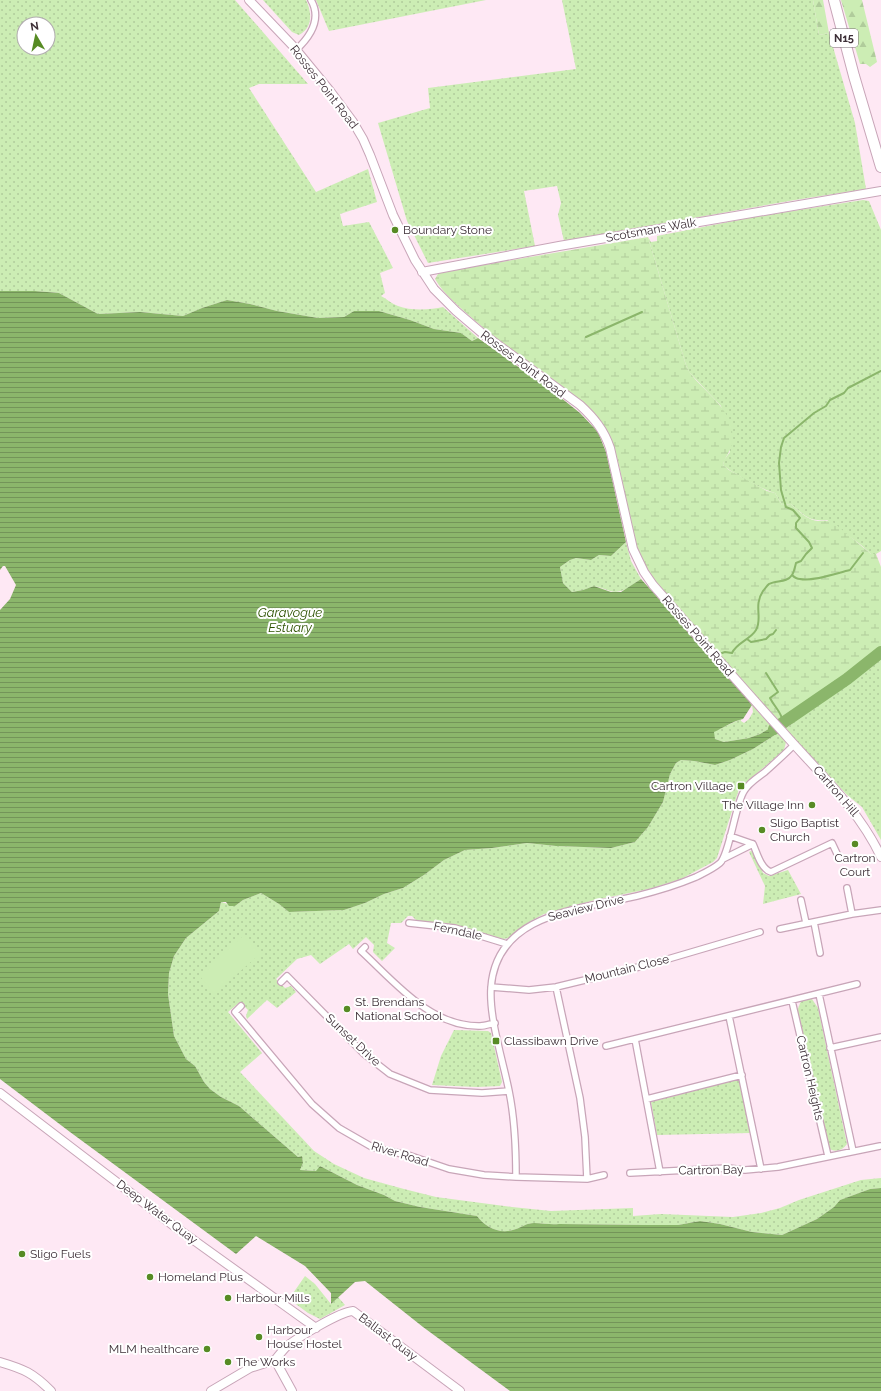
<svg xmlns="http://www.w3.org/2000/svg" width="881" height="1391" viewBox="0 0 881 1391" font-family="Raleway,sans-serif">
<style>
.green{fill:url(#green-dots);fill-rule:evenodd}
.forest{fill:url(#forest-firs)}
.wetland{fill:url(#wetland-marsh)}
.pitch{fill:#ccedb4}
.water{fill:url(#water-rules)}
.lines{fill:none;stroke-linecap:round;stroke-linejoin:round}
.stream{stroke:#8bb66b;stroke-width:2}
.river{stroke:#8bb66b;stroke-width:12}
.street-casing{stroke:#c8a5b8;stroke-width:8}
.secondary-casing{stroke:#c8a5b8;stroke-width:10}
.highway-casing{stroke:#c8a5b8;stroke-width:12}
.street{stroke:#fff;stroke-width:5.5}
.secondary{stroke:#fff;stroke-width:8}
.highway{stroke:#fff;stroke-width:10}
.poi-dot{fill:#578b24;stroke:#fff;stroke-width:1.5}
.labels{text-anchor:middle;stroke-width:4;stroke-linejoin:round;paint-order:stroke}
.shield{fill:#fff;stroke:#776d73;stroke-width:1}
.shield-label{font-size:11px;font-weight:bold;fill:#3d2f37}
.street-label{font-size:12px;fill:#3d2f37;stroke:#fff}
.poi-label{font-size:12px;fill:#3d2f37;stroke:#fff;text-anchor:start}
.water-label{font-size:13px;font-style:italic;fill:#2d5200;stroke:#fff}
</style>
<defs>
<pattern id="green-dots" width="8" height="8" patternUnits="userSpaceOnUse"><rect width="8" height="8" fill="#ccedb4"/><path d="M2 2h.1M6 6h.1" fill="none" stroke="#b0cc9b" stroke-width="1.8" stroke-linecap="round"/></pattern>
<pattern id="forest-firs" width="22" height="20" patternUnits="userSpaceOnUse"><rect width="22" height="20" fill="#ccedb4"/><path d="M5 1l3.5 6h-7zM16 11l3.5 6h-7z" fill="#b0cc9b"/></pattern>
<pattern id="wetland-marsh" width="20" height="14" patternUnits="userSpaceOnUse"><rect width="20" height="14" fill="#ccedb4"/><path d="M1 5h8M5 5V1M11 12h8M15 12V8" fill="none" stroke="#b0cc9b"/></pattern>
<pattern id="water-rules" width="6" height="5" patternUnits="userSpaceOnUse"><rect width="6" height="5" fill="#8bb66b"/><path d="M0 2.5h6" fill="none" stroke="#739459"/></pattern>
</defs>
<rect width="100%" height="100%" fill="#fee8f4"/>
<path class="green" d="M 0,0 L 235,0 L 308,84 L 259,84 L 249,88 L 316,192 L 368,169 L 377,202 L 340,214 L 343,226 L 369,222 L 393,268 L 380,273 L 385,293 L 381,296 C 387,299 392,304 398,306 C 410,311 431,310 443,307 L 478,338 L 472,341 L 461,333 L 434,329 L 410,320 L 379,311 L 354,311 L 344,317 L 318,318 L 277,311 L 250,304 L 227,300 L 202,308 L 183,316 L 140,312 L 98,314 L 59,293 L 35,291 L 0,291 ZM 24,24 L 48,24 L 48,48 L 24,48 Z
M 263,0 L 306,0 C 312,12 313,28 299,35 L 292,32 Z
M 316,0 L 486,0 L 329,31 Z
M 562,0 L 813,0 L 819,35 L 829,33 L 855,123 L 866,189 L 795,200 L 564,241 L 558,215 L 561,203 L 557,186 L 524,191 L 535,246 L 428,263 L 407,221 L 378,123 L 430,108 L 428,88 L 576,69 Z
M 863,200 L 869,201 L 881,230 L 881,551 L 876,554 L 871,554 L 861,545 L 827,520 C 809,522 804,515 791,504 L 782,505 L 775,493 C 763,490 732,473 723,465 L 724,460 L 730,452 L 721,406 L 689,372 L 685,362 L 648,237 L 651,242 L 657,241 L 657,236 L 754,217 Z
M 626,542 L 631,561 L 641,579 C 631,585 622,595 610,591 C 604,589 600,587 594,586 L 583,590 L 572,592 L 563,583 L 560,567 L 570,560 L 576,558 L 591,560 L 599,555 L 611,556 Z
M 881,657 L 881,840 L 862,807 L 847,795 L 785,729 L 792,724 L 795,718 L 835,693 L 843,686 Z
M 752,705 L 772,727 L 760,734 L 749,738 L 724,742 L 715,739 L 713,732 L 741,719 L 741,721 L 744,723 L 749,719 L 753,712 Z
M 778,733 L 786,742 L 784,750 L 739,789 L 717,858 L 713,862 L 681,879 L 649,889 L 595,900 L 544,914 L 529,922 L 509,938 L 503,939 L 456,925 L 418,922 L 412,916 L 408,916 L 401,923 L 391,923 L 387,943 L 395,948 L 382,961 L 373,952 L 374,945 L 366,937 L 353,949 L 349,944 L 320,964 L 311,955 L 297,959 L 276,979 L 285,988 L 291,986 L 296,992 L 277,1008 L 267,1000 L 247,1019 L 246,1016 L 248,1010 L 240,1002 L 228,1012 L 262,1053 L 240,1072 L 314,1151 L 334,1164 L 364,1178 L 404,1189 L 436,1197 L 512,1207 L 551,1211 L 633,1208 L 633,1216 L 661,1214 L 733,1217 L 761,1213 L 780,1208 L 799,1200 L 861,1180 L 881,1178 L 881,1188 L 870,1189 L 840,1200 L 834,1207 L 817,1219 L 782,1235 L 752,1232 L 720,1224 L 700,1221 L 678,1225 L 648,1225 L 559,1224 C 550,1225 543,1223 534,1223 C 527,1223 522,1227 516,1229 C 501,1235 486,1228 477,1216 L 420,1207 L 395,1201 L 384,1195 L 357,1185 L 320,1166 L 317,1171 L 300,1170 L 303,1163 L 302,1156 L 298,1157 L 239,1106 L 221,1097 L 210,1089 L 204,1082 L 195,1066 L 186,1059 L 174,1036 L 168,994 L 169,973 L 174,956 L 186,938 L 219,911 L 221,902 L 235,906 L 243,900 L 261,893 L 279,904 L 289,912 L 344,910 L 365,903 L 384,894 L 403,888 L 424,875 L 444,860 L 465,850 L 492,848 L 527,843 L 556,846 L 611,848 L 635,842 L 648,827 L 663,802 L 670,774 L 676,763 L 681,760 L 694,761 L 715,765 L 730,760 L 753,749 Z
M 751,851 L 754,853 L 763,873 L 769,876 L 788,870 L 801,894 L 763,904 L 765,886 L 749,852 Z
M 806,999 L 812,999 L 818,1008 L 847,1144 C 842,1151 835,1153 828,1148 L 797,1011 L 801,1001 Z
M 454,1030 L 488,1031 L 491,1033 L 502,1082 L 500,1086 L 477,1087 L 432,1085 L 441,1056 Z
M 739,1079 L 750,1133 L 657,1135 L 651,1102 Z
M 305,1276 L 315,1284 L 331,1304 L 338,1297 L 345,1305 L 320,1319 L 308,1313 L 289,1299 Z"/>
<path class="forest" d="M 813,0 L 823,0 L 829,33 L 819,35 Z
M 841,0 L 862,0 L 877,62 L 870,67 L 866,64 L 860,64 Z"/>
<path class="wetland" d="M 648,237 L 685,362 C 686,365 688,370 690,373 C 706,394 737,412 732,442 C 731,452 725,456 723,465 L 729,470 L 767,491 L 775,493 L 782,505 L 791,504 C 799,511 807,520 818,521 C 824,521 828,520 834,523 L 871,554 L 876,554 L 881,567 L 881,650 L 844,680 L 801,705 L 799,709 L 779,723 L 660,588 C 650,575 642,561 636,545 C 624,509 624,463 606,429 C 602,422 596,416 591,410 C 551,380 511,351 473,319 C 460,307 444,295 435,279 L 438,274 L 442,272 Z"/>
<path class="pitch" d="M 243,936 L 260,954 L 214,994 L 199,975 Z"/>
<path class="water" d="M 0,291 L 35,291 L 59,293 L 98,314 L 140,312 L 183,316 L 202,308 L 227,300 L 250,304 L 277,311 L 318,318 L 344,317 L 354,311 L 379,311 L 410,320 L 434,329 L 461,333 L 472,341 L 478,338 L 555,393 L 580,413 L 598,432 L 606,452 L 626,542 L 611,556 L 599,555 L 591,560 L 576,558 L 570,560 L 560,567 L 563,583 L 572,592 L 583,590 L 594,586 L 611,592 L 621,592 L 641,579 L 735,683 L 752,705 L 743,719 C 733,721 723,728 714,732 L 715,739 L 724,742 L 749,738 L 760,734 L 772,727 L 778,733 L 753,749 L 730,760 L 715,765 L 694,761 L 681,760 L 676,763 L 670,774 L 663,802 L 648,827 L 635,842 L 611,848 L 556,846 L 527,843 L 492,848 L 465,850 L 444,860 L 424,875 L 403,888 L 384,894 L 365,903 L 344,910 L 289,912 L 279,904 L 261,893 L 243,900 L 235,906 L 229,906 L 226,902 L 221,902 L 219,911 L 186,938 L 174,956 L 169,973 L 168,994 L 174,1036 L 186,1059 L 195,1066 L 204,1082 L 210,1089 L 221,1097 L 239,1106 L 298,1157 L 302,1156 L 303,1163 L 300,1170 L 316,1171 L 320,1166 L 357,1185 L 384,1195 L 395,1201 L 420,1207 L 477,1216 C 486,1228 501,1235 516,1229 C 522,1227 527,1223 534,1223 C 543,1223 550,1225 559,1224 L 648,1225 L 678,1225 L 700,1221 L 720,1224 L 752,1232 L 782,1235 L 817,1219 L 834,1207 L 840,1200 L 870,1189 L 881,1188 L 881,1391 L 510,1391 L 423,1327 L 365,1281 L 355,1282 L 331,1304 L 331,1293 L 305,1266 L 256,1236 L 236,1254 L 70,1132 L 0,1079 L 0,610 L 10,599 L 16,585 L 5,566 L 3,566 L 0,570 Z"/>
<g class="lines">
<path class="stream" d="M 586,337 L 642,312
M 792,575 C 794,577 797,579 800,579 C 812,582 837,573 850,570 L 863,553
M 747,639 L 751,642 L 766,639 L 770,635 L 773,634 L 776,630
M 719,654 L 725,652 L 732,653 C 737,642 750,640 756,630 C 763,618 753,606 763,591 C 765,589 767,585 769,584 C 776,580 787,583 792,575 C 794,572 795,567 796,563 L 801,561 L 806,554 L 812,548 L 809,542 L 796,528 L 796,523 L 800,518 L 793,510 L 786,507 L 781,490 L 779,463 L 781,447 L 784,438 L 814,413 L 826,406 L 830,400 L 844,393 L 848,388 L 881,371
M 766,673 L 778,692 L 770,698 C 775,708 781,711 783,722"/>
<path class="river" d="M 774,729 L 847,679 L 881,652"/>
<g class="street-casing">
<path id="street" d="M 296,50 C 310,37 322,19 311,0
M 730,836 L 753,844 C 757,853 761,869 771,872 L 832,843 L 839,858
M 723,859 L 753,844
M 847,888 L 852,914
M 801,900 L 806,923
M 814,922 L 820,953
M 409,923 L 455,928 L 507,944
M 780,929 L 852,914 L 881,910
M 365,947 L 361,951 C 394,981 430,1027 480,1026 C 485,1026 490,1024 495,1023
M 281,982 L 287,976 L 363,1053 L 390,1074 L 430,1090 L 482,1093 L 509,1091
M 491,987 L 529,990 L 556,987 L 651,964 L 760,932
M 556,987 L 580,1098 L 585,1137 L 587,1179
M 819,994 L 853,1151
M 792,1001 L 828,1156
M 241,1006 L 235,1012 L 312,1104 L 339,1128 L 372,1147 L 411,1156 L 449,1169 L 484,1175 L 516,1177 L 587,1179 L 604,1175
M 729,1016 L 761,1169
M 635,1039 L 660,1172
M 606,1046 L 857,984
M 830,1048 L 881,1037
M 647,1099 L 742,1075
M 630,1173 L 728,1168 L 745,1170 L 778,1167 L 880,1146
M 516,1177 C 516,1149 515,1120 509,1091 C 503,1061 489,1018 491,988 C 496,913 580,909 637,896 C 657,891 677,885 696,877 C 704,873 713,869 720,863 C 729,855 735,808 743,793 C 747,784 757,778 765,772 C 775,763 785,754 794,745"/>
</g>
<g class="secondary-casing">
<path id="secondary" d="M 249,0 L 293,46 L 330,91 L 353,122 L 363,139 L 370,155 L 393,215 L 415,260 L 434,289 L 456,311 L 483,334 L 580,405 C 594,418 604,430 610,448 L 633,549 L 644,572 L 653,585 C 696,634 738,683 782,731 C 817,771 858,808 881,857
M 422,272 L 559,246 L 881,191
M 0,1093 L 174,1226 L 316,1328
M 275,1360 C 279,1355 283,1350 287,1346 C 299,1337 339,1312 353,1311 L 460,1391
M 275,1360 L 292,1391
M 0,1362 C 24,1369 33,1373 51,1391
M 211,1391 L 250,1368 L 275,1360"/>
</g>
<g class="highway-casing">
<path id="highway" d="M 834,0 L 854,76 L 881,167"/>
</g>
<use href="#street" class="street"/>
<use href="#secondary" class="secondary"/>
<use href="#highway" class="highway"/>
</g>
<g class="poi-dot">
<circle cx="395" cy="230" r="4"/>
<rect x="737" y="782" width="8" height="8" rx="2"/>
<circle cx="812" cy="805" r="4"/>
<circle cx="762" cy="830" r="4"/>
<circle cx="855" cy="844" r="4"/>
<circle cx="347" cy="1009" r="4"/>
<rect x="492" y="1037" width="8" height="8" rx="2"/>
<circle cx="22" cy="1254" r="4"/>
<circle cx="150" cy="1277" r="4"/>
<circle cx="228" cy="1298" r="4"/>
<circle cx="259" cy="1337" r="4"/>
<circle cx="207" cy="1349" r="4"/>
<circle cx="228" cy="1362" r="4"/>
</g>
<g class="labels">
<rect class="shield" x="830" y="29" width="28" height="18" rx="3"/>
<g class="shield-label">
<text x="844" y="42">N15</text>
</g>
<g class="street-label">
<text transform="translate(324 87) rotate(52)" y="4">Rosses Point Road</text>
<text transform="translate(651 230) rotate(-10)" y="4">Scotsmans Walk</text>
<text transform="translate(523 364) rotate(37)" y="4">Rosses Point Road</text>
<text transform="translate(698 636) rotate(49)" y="4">Rosses Point Road</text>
<text transform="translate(836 791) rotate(49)" y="4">Cartron Hill</text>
<text transform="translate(586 908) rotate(-14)" y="4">Seaview Drive</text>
<text transform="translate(458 931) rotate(12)" y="4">Ferndale</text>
<text transform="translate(627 969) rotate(-14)" y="4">Mountain Close</text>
<text transform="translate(353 1040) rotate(43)" y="4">Sunset Drive</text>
<text transform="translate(810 1078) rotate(77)" y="4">Cartron Heights</text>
<text transform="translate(400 1154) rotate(17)" y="4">River Road</text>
<text transform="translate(711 1170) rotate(-1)" y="4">Cartron Bay</text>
<text transform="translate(157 1212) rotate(37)" y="4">Deep Water Quay</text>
<text transform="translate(388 1337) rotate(37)" y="4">Ballast Quay</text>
</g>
<g class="poi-label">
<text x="403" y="234">Boundary Stone</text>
<text x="733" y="790" text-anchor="end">Cartron Village</text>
<text x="804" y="809" text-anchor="end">The Village Inn</text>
<text x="770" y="827">Sligo Baptist<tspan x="770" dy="14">Church</tspan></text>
<text x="855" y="862" text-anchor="middle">Cartron<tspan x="855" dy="14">Court</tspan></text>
<text x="355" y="1006">St. Brendans<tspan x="355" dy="14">National School</tspan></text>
<text x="504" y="1045">Classibawn Drive</text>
<text x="30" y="1258">Sligo Fuels</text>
<text x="158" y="1281">Homeland Plus</text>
<text x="236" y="1302">Harbour Mills</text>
<text x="267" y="1334">Harbour<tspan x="267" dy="14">House Hostel</tspan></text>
<text x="199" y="1353" text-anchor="end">MLM healthcare</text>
<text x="236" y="1366">The Works</text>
</g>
<g class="water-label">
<text x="290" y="617">Garavogue<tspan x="290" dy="15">Estuary</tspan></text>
</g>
</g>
<g transform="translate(36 36) rotate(351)"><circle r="19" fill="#ffffff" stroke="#b1acaf"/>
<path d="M0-3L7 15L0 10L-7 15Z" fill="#578b24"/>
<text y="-6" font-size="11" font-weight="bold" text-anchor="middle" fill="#3d2f37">N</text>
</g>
</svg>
